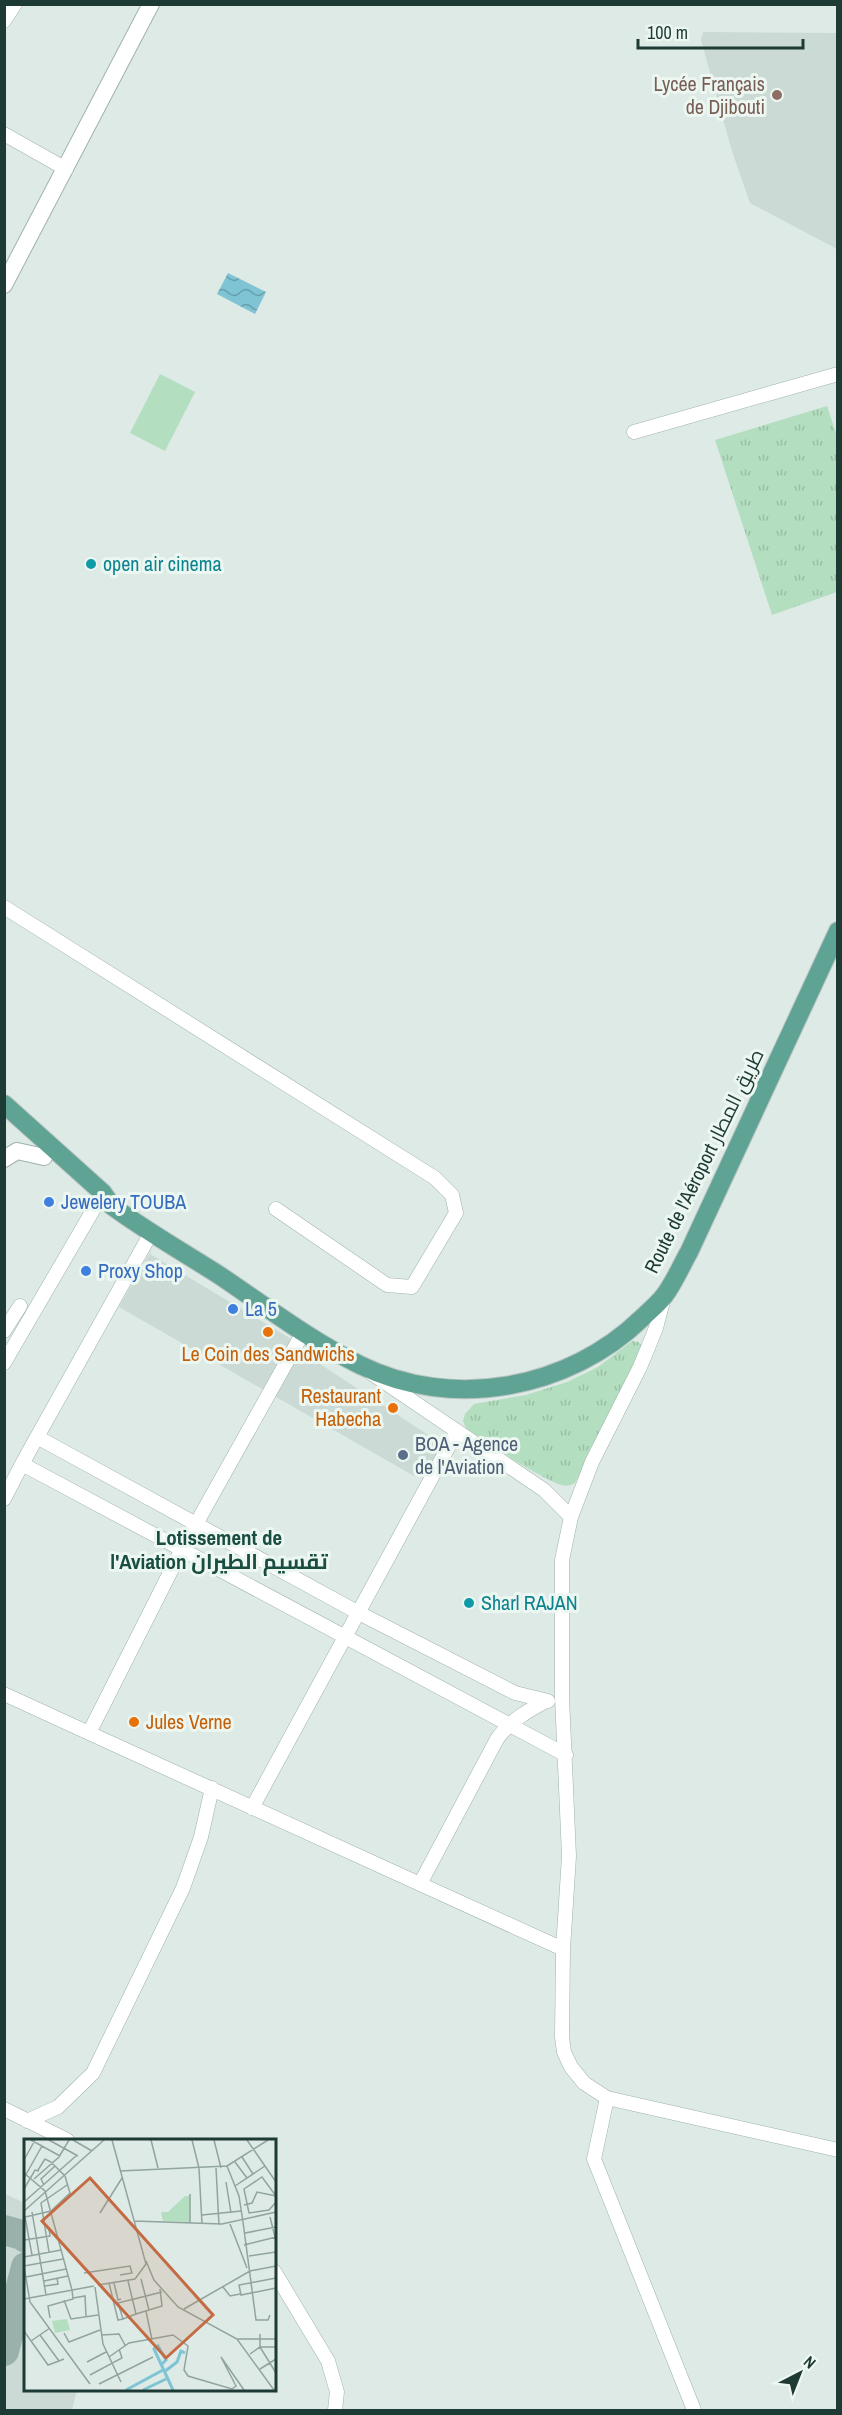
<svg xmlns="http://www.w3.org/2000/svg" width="842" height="2415" viewBox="0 0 842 2415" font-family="'Archivo Narrow',Cairo,sans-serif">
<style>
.built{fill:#cbdad4}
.grass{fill:url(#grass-tufts)}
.pitch{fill:#b3dec0}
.water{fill:url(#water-waves)}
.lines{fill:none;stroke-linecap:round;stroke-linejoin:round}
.taxiway{stroke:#9ab0aa;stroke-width:30}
.minor-casing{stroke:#a0b2ac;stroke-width:15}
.tertiary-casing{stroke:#a0b2ac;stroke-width:18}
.primary-casing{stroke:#bcc4c2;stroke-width:20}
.minor{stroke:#fff;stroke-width:14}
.tertiary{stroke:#fff;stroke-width:16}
.primary{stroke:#5ea394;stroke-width:18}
.education-dot{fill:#8d6e63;stroke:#edf7f2;stroke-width:2}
.culture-dot{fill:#0f9aa8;stroke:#edf7f2;stroke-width:2}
.shop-dot{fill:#3f7fe0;stroke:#edf7f2;stroke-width:2}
.food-dot{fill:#e8710a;stroke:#edf7f2;stroke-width:2}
.service-dot{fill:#5c6f8a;stroke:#edf7f2;stroke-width:2}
.labels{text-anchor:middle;stroke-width:6;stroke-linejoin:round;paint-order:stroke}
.education-label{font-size:20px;fill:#785e54;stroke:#edf7f2;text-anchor:end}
.culture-label{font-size:20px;fill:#0d838f;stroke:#edf7f2;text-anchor:start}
.street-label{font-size:20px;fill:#1e3a34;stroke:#edf7f2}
.shop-label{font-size:20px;fill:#366cbe;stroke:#edf7f2;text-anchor:start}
.food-label{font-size:20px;fill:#c56008;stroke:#edf7f2}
.service-label{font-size:20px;fill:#4e5e75;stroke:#edf7f2;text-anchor:start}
.neighbourhood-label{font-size:21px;font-weight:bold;fill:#194d42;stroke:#edf7f2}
.inset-river{fill:none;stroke:#7fc4d4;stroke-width:3}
.inset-road{fill:none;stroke:#91a49e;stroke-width:1.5}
.view{fill:#c46b44;fill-opacity:0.15;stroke:#c46b44;stroke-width:3}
.inset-edge{fill:none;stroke:#1e3a34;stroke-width:3}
</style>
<defs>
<pattern id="grass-tufts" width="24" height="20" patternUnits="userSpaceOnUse" patternTransform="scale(1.5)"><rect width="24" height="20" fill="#b3dec0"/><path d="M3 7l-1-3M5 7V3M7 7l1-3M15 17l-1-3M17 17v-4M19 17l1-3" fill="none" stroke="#9abfa6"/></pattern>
<pattern id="water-waves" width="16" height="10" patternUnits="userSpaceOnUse" patternTransform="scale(1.5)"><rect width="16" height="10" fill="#7fc4d4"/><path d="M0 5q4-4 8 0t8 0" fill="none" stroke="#67a0ad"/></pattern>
</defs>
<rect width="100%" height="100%" fill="#ddeae5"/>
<path class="built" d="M 703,32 L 837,33 L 837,249 L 750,203 L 732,151 L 701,40 Z
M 152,1249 L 150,1254 L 293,1340 L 291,1345 L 445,1446 L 437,1463 L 418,1470 L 414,1476 L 119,1307 Z
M 5,2194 L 25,2203 L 26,2390 L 77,2390 L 72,2410 L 5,2410 Z"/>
<path class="grass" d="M 827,406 L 837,436 L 837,592 L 772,615 L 715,440 Z
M 632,1341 L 639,1342 L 643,1348 L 635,1371 L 575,1483 C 571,1485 567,1487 562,1485 C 545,1481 481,1440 466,1428 L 463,1421 L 465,1414 L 474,1404 L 526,1395 L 567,1382 L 598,1367 Z"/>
<path class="pitch" d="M 160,374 L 195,392 L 165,451 L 130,433 Z"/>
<path class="water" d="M 228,273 L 266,292 L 255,314 L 217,294 Z"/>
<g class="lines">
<path class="taxiway" d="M 4,2230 L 22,2235 L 26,2238
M 4,2351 L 26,2267"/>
<g class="minor-casing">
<path id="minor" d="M 4,21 L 15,4
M 4,134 L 66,169
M 634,432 L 838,374
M 4,907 L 435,1178 L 452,1195 L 456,1213 L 412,1287 L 387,1285 L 276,1209
M 151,1233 L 37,1437 L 357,1612 L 515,1693 L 548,1701
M 664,1297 L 656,1328 L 640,1367 L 592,1462 L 571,1517 L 562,1560 L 562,1697 L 569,1856 L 563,1949 L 562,2037 L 564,2052 L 571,2067 L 584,2083 L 607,2098 L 838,2150
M 4,1331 L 20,1306
M 304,1331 L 182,1549 L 89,1733 L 420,1884 L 497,1739 C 510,1721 527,1711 546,1701
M 4,1363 L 103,1193
M 371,1373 L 544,1490 L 571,1517
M 22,1464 L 37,1437
M 4,1499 L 22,1464 L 566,1755
M 4,1694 L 89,1733
M 252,1808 L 457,1431
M 420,1884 L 563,1949
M 607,2098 L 594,2159 L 694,2410
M 4,2109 L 67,2140
M 27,2121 L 58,2107 L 93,2073 L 183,1888 L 201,1837 L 212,1788
M 274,2271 L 328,2361 L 337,2392 L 335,2410"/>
</g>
<g class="tertiary-casing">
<path id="tertiary" d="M 4,285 L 151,4
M 4,1159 L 17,1151 L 44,1157"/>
</g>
<g class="primary-casing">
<path id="primary" d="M 4,1104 L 103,1193 L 112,1206 C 146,1231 183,1252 219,1275 C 265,1306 311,1341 360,1365 C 453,1411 569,1389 642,1318 C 649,1311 658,1304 664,1296 C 674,1283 681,1266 689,1252 L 838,931"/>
</g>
<use href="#minor" class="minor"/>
<use href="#tertiary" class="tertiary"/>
<use href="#primary" class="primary"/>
</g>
<circle class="education-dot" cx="777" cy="95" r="6"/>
<g class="culture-dot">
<circle cx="91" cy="564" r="6"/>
<circle cx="469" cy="1603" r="6"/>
</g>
<g class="shop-dot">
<circle cx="49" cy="1202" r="6"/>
<circle cx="86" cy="1271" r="6"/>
<circle cx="233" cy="1309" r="6"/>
</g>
<g class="food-dot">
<circle cx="268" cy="1332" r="6"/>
<circle cx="393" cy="1408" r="6"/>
<circle cx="134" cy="1722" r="6"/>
</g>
<circle class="service-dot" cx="403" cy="1455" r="6"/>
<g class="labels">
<g class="education-label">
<text x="765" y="91">Lycée Français<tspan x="765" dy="23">de Djibouti</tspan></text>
</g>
<g class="culture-label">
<text x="103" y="571">open air cinema</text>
<text x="481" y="1610">Sharl RAJAN</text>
</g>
<g class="street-label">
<text transform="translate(704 1161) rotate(-64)" y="7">Route de l'Aéroport طريق المطار</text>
</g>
<g class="shop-label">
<text x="61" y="1209">Jewelery TOUBA</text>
<text x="98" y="1278">Proxy Shop</text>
<text x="245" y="1316">La 5</text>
</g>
<g class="food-label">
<text x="268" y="1361">Le Coin des Sandwichs</text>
<text x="381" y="1403" text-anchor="end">Restaurant<tspan x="381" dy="23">Habecha</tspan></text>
<text x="146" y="1729" text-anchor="start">Jules Verne</text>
</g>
<g class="service-label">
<text x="415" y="1451">BOA - Agence<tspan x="415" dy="23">de l'Aviation</tspan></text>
</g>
<g class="neighbourhood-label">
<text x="219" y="1545">Lotissement de<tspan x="219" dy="24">l'Aviation تقسيم الطيران</tspan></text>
</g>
</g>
<g transform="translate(24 2139)">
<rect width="252" height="252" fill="#ddeae5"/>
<path d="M 161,57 L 166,57 L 166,83 L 139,82 L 137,73 L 144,73 Z" fill="#b3dec0"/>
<path d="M 43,180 L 46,191 L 31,194 L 28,182 Z" fill="#b3dec0"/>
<path class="inset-river" d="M 138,225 L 142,221 L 134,207 L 130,210 L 149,251M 140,233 L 153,223 L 157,212 L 161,214M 102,251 L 139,231M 119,251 L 142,240"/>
<path class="inset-road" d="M 7,1 L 36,17M 25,1 L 54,17M 49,1 L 68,12M 127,1 L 134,29M 168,1 L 175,29 L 178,85M 190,1 L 197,29M 223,1 L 252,43M 218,18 L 229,35M 0,21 L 11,1M 211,23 L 223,39M 203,27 L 244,1M 192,29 L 195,86M 96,32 L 203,27 L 215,57 L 219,83M 0,34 L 21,52 L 48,151 L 49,160 L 24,167 L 26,179M 0,39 L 18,7M 10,40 L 35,18 L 45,1M 202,43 L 207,74M 20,46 L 17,40 L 31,27M 211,47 L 241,27M 0,50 L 11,31 L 15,32M 166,55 L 166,84M 252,57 L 238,38 L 220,50 L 225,74 L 245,71 L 252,63M 0,63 L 53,16M 220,66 L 228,64 L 233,53 L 252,57M 0,72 L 80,1M 8,73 L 22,156M 76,74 L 98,39M 178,76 L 217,72M 246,78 L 252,102M 110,82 L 198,85 L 252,73M 219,83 L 232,181 L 244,181 L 246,176M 206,85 L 223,129M 221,94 L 252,88M 0,101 L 26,97 L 25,89M 220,106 L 252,98M 25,113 L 17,64 L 43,46M 8,116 L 1,78 L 27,72 L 46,54 L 41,37 L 27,23 L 21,20 L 14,31M 225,117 L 252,113M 0,118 L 37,111M 122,122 L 130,141 L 154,168 L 213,200 L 250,251M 0,127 L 6,163 L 66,245M 0,127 L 39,120M 60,134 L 106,127 L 108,134 L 96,136M 2,138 L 42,130M 252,139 L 215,146 L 217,156 L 252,149M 117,140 L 125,171M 20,142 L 44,137M 104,142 L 112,175 L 138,167 L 136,150M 85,144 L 94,181 L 99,180M 90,144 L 94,161 L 97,160M 74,146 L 111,140 L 122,125 L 88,1M 21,147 L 34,145 L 33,139M 71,148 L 79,205 L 97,243M 199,148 L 206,157 L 216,155M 49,159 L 61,157 L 62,177M 0,160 L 70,147M 40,161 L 47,180 L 74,176M 160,170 L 226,132 L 252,127M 122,172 L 128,201M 112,175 L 99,180 L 94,164 L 138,153M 0,192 L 24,226 L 35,222M 40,194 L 45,203 L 76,191M 236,195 L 236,208 L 252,234M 16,196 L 35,222 L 40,220M 77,196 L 95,195 L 101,206M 213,200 L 252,200M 7,202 L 26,189M 226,215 L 236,208 L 252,208M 85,218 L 105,204 L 149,196 L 164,207 L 160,231 L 164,237 L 208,250 L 212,247 L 197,218 L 220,251M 63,223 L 82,213M 236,230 L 252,220M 66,236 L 98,219 L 95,210M 75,245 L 129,218"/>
<path class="view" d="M 66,39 L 189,176 L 142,219 L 18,82 Z"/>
<rect width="252" height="252" class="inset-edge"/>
</g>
<rect width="842" height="2415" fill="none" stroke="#1e3a34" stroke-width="12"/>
<g transform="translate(800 2373) rotate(42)" stroke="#edf7f2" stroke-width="4.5" paint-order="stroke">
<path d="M0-4.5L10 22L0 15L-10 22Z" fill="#1e3a34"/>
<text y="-9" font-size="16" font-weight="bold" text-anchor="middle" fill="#1e3a34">N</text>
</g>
<path d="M638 39v9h165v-9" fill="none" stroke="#1e3a34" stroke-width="3"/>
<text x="647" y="39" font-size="18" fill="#1e3a34" stroke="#edf7f2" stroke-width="4.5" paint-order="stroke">100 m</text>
</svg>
